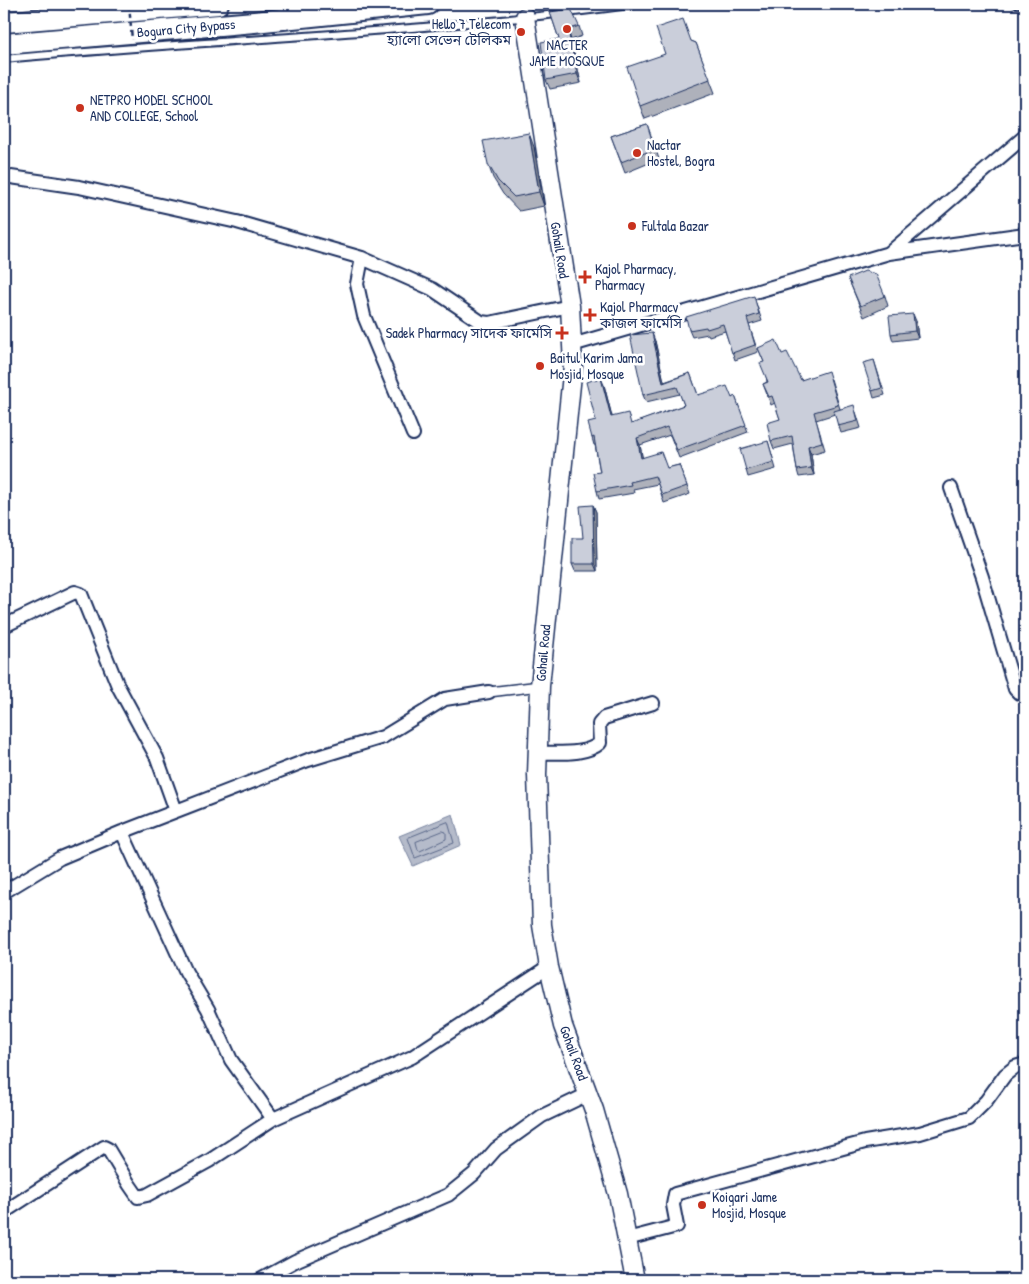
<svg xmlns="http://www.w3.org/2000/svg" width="1029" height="1284" viewBox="0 0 1029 1284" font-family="'Patrick Hand','Noto Sans Bengali',sans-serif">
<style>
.water{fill:#b5bbca;stroke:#77839f}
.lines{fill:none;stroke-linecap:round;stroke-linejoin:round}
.shore{stroke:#596789;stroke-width:1}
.service-casing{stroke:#1b2f5e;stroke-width:10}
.pedestrian-casing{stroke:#1b2f5e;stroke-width:12}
.minor-casing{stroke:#1b2f5e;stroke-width:16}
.secondary-casing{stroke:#1b2f5e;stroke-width:21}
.trunk-casing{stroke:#1b2f5e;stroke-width:24}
.service{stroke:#fff;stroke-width:6}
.pedestrian{stroke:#fff;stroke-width:9}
.minor{stroke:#fff;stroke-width:12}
.secondary{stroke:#fff;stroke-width:18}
.trunk{stroke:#fff;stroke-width:20}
.path-bridge{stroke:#1b2f5e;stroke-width:2.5;stroke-dasharray:5 4;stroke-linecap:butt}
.wall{fill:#aeb1bb;stroke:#1b2f5e}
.shaded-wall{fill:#8d9099;stroke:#1b2f5e}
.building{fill:#caceda;stroke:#1b2f5e}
.poi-dot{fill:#c8321e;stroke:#fff;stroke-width:2}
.labels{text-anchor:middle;stroke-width:5;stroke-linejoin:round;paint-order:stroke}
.poi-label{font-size:14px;fill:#1b2f5e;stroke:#fff;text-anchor:start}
.street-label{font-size:14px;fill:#1b2f5e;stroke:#fff}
</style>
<rect width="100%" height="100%" fill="#fff"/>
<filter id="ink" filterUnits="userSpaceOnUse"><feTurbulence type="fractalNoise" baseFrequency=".02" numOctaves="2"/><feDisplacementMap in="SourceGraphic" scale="10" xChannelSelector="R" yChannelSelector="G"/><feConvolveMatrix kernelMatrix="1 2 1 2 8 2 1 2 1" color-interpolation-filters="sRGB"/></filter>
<g filter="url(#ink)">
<path class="water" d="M 453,814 L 461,845 L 413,866 L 399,836 Z"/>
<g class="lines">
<path class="shore" d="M 448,822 L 454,843 L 415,858 L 408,838 Z
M 443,831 L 446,832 L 446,839 L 420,851 L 418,850 L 416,842 Z"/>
<g class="service-casing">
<path id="service" d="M 1016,4 L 1025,4
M 4,8 L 42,4
M 4,59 C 215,39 428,33 637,4"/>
</g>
<g class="pedestrian-casing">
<path id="pedestrian" d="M 489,692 L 540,686"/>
</g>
<g class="minor-casing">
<path id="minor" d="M 4,176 L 79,187 L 237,222 L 362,258 L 432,289 L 481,322 L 489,323 L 570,306
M 889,253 L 1025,136
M 362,258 L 357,284 L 364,316 L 413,434
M 572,345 L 889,253 L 1025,234
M 951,488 L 982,577 L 1015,689 L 1019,693 L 1025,694
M 4,626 L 75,592 L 81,594 L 118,686 L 157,758 L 176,811
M 538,753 C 556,752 585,756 600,743 L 599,724 L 604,718 L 653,703
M 122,832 L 186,972 L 208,1009 L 231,1060 L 273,1119
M 4,892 L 60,858 L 122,832 L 308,760 L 383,737 L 445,699 L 489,692
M 4,1212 L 104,1147 L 108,1149 L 129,1184 L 138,1197 L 147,1195 L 209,1161 L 273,1119 L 412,1057 L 549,967
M 627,1239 L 677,1226 L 673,1205 L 675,1194 L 865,1142 L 920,1133 L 969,1118 L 986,1101 L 1005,1075 L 1015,1067 L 1025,1064
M 260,1280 L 295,1261 L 448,1195 L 474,1174 L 496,1149 L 542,1116 L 588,1094"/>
</g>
<g class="secondary-casing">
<path id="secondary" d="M 525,17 L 570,306 L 573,365 L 540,686 L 537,775 L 542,925 L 549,967 L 563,1026 L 594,1110 L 618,1194 L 635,1280"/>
</g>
<g class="trunk-casing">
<path id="trunk" d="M 4,22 L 218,4
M 4,44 L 254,22 L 428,4"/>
</g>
<use href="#service" class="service"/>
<use href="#pedestrian" class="pedestrian"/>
<use href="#minor" class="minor"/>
<use href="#secondary" class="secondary"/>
<use href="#trunk" class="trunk"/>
<path class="path-bridge" d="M 129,4 L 132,40"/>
</g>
<path class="wall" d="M 550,12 L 579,26 L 582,36 L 571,40 L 581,83 L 550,89 L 546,80 L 559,39 Z
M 691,41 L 696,43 L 715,93 L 645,119 L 640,106 Z
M 647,124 L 659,159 L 625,173 L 611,136 Z
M 534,147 L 544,206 L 519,211 L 503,194 L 493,178 L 488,164 Z
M 848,278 L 885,296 L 888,306 L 864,317 Z
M 756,303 L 762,321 L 749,325 L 758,352 L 735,360 L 725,331 L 709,336 L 708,334 L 692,337 L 689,330 Z
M 916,321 L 918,338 L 893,341 L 891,334 Z
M 655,341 L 664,382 L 690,373 L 698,395 L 732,398 L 735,396 L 748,432 L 679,458 L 670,435 L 640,445 L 642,457 L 667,468 L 679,465 L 690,494 L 664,503 L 658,484 L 633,489 L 634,493 L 599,499 L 597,491 L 600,472 L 595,445 L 594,445 L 592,438 L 596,421 L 604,385 L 612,417 L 632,424 L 684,405 L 680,394 L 646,402 L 643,395 Z
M 758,348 L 782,354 L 801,380 L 831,379 L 840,409 L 856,412 L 861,428 L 841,433 L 835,414 L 816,420 L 825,450 L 811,454 L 814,475 L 799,477 L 797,470 L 793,444 L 774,449 L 771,441 L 780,419 L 775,403 L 771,405 L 763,384 L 767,382 L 764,362 Z
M 874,360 L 885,395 L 874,398 L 872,391 Z
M 768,441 L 776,469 L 748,477 L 746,470 Z
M 593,505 L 596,512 L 597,571 L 575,571 L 572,564 L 583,538 Z"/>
<path class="shaded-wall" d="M 568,30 L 571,40 L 581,83 L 577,74 Z
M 529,133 L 534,147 L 544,206 L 539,192 Z
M 913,314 L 916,321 L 918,338 L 915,331 Z
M 652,333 L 655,341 L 666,390 L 663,383 Z
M 601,378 L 604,385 L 614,424 L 611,417 Z
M 637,438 L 640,445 L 644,465 L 641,458 Z
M 808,446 L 811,454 L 814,475 L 811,468 Z
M 593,505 L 596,512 L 597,571 L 594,564 Z"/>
<path class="building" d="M 571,9 L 579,26 L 568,30 L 577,74 L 546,80 L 541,42 L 559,39 L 550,12 Z
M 683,19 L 691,41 L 696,43 L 710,79 L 640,106 L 627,67 L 665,54 L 656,28 Z
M 647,124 L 655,149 L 621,162 L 611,136 Z
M 529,133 L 539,192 L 514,197 L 498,181 L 488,164 L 483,141 Z
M 865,271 L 876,274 L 885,296 L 860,306 L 848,278 Z
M 754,296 L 759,314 L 747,318 L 755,345 L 732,353 L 723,324 L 707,329 L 706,327 L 689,330 L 686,317 Z
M 913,314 L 915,331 L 891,334 L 889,316 Z
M 652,333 L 663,383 L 690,373 L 698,395 L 727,386 L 732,398 L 735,396 L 746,425 L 677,450 L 667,427 L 637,438 L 641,458 L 661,452 L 667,468 L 679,465 L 687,486 L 662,495 L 655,476 L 630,482 L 631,485 L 597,491 L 593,473 L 600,472 L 594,437 L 592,438 L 588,423 L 596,421 L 586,382 L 601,378 L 611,417 L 628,413 L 631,424 L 684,405 L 677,387 L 643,395 L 630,335 Z
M 776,340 L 782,354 L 787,352 L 801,380 L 828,371 L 838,405 L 814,412 L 822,442 L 808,446 L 811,468 L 797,470 L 792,436 L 771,441 L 767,423 L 780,419 L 772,396 L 769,397 L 763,384 L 768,382 L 760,363 L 764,362 L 758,348 Z
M 874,360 L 882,388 L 872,391 L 863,363 Z
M 854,405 L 858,421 L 838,426 L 834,411 Z
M 768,441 L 774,462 L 746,470 L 740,449 Z
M 593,505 L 594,564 L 572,564 L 572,538 L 583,538 L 580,506 Z"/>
</g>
<g class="poi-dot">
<circle cx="567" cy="29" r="5"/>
<circle cx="521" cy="32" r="5"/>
<circle cx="80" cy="108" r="5"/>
<circle cx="637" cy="153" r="5"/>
<circle cx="632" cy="226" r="5"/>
<path d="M582.5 269.5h5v5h5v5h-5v5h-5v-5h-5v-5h5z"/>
<path d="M587.5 307.5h5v5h5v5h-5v5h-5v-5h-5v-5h5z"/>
<path d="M559.5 325.5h5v5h5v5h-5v5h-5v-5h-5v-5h5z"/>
<circle cx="540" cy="366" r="5"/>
<circle cx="702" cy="1205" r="5"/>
</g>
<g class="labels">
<g class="poi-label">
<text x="511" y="29" text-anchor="end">Hello 7 Telecom<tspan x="511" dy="16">হ্যা‌লো সে‌ভেন টে‌লিকম</tspan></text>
<text x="567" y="50" text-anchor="middle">NACTER<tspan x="567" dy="16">JAME MOSQUE</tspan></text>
<text x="90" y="105">NETPRO MODEL SCHOOL<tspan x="90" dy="16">AND COLLEGE, School</tspan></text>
<text x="647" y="150">Nactar<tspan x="647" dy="16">Hostel, Bogra</tspan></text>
<text x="642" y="231">Fultala Bazar</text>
<text x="595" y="274">Kajol Pharmacy,<tspan x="595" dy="16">Pharmacy</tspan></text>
<text x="600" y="312">Kajol Pharmacy<tspan x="600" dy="16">কাজল ফার্মেসি</tspan></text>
<text x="552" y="338" text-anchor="end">Sadek Pharmacy সাদেক ফার্মেসি</text>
<text x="550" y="363">Baitul Karim Jama<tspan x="550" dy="16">Mosjid, Mosque</tspan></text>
<text x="712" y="1202">Koigari Jame<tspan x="712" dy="16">Mosjid, Mosque</tspan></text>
</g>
<g class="street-label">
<text transform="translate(186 28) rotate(-5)" y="5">Bogura City Bypass</text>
<text transform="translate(560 250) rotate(81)" y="5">Gohail Road</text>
<text transform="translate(543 653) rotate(-85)" y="5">Gohail Road</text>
<text transform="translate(574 1053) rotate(70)" y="5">Gohail Road</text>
</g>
</g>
<rect width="1029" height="1284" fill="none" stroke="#fff" stroke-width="20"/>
<rect x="10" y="10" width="1009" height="1264" fill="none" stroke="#1b2f5e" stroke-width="2" filter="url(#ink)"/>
</svg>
